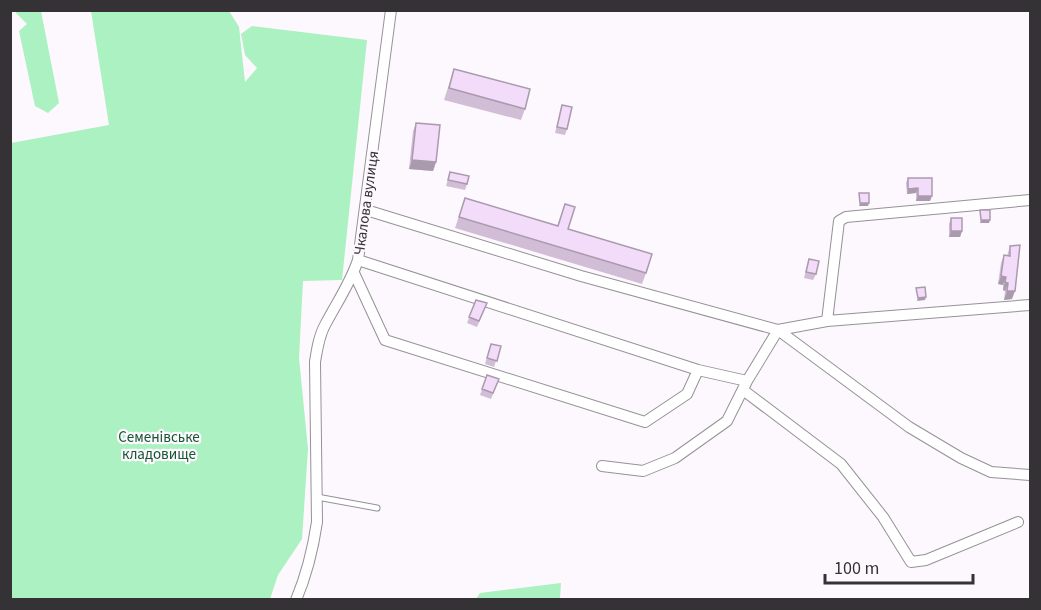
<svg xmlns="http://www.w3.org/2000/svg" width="1041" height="610" viewBox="0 0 1041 610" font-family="'Source Sans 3',sans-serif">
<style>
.green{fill:#abf1c1}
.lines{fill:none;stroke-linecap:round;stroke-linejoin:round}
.lane-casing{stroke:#959296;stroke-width:7}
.street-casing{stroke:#959296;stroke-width:12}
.lane{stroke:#fff;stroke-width:5}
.street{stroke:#fff;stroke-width:10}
.wall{fill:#d1bdd6}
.shaded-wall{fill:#aa9aae}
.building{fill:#f3dcf9;stroke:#aa9aae;stroke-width:1.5}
.labels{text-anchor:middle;stroke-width:4.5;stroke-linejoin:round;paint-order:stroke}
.street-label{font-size:15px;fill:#343234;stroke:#fcf8fd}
.park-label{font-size:15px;fill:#165632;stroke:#fcf8fd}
</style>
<rect width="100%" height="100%" fill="#fcf8fd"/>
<path class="green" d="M 15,11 L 41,11 L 59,103 L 48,113 L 35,106 L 19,31 L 27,24 L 16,13 Z
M 91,11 L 229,11 L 239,27 L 245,82 L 257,68 L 245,55 L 241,34 L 252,26 L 367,40 L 342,280 L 303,281 L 299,358 L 308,449 L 302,539 L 278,575 L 270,599 L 11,599 L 11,143 L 109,125 Z
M 561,583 L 560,599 L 476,599 L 480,593 Z"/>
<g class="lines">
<g class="lane-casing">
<path id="lane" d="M 317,497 L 377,508"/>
</g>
<g class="street-casing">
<path id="street" d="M 366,210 L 581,276 L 778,330 L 827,321 L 1030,305
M 358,260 L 698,370 L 747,381
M 354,273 L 385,340 L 645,422 L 687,394 L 698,370
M 827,321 L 839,221 L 846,217 L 1030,200
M 743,390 L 841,464 L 883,517 L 911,562 L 926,560 L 1018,522
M 602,466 L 643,471 L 675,458 L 727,421 L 747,381 L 778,330 L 909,427 L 961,458 L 991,472 L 1030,475
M 296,600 C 307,574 313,549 317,522 L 315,362 C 317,349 319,336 325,325 C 337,302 350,284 358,260 L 391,10"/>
</g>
<use href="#lane" class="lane"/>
<use href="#street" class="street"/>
</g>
<path class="wall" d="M 454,69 L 525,109 L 521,120 L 444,100 Z
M 562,105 L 567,129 L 565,135 L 555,133 Z
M 416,123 L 436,162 L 433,171 L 409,169 L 413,131 Z
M 450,172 L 467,184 L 465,190 L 446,186 Z
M 908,178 L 930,201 L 916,201 L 916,193 L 907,194 L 906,183 Z
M 465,198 L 557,226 L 565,204 L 568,229 L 646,273 L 642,284 L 455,228 Z
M 951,218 L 962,231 L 960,237 L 949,237 L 949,224 Z
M 1010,246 L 1012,299 L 1004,300 L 1005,291 L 1003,290 L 1003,285 L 998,284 L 1001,263 L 1004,255 L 1007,256 Z
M 809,259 L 816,274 L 813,280 L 804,278 Z
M 476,300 L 487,303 L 477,327 L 467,323 Z
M 491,344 L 501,346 L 494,367 L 485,364 Z
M 487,375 L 499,379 L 491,399 L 480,395 Z"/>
<path class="shaded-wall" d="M 412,160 L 436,162 L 433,171 L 409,169 Z
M 918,188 L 916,193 L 907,194 L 908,189 Z
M 918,196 L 932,196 L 930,201 L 916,201 Z
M 860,203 L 869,203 L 868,206 L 859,206 Z
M 981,220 L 990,220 L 989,223 L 980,223 Z
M 951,231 L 962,231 L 960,237 L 949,237 Z
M 1001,276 L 1006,277 L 1003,285 L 998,284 Z
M 1005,282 L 1008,283 L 1005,291 L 1003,290 Z
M 1007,291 L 1015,291 L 1012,299 L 1004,300 Z
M 926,297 L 925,300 L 917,301 L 918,298 Z"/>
<path class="building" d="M 454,69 L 530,89 L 525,109 L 449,88 Z
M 562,105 L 572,107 L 567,129 L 557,127 Z
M 416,123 L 440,125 L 436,162 L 412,160 Z
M 450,172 L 469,176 L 467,184 L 448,180 Z
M 908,178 L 932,178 L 932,196 L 918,196 L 918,188 L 908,189 Z
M 859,193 L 869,193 L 869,203 L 860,203 Z
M 465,198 L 558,226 L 565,204 L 575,207 L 568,229 L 652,254 L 646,273 L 459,217 Z
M 980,210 L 990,210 L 990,220 L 981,220 Z
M 951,218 L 962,218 L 962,231 L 951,231 Z
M 1020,245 L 1015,291 L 1007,291 L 1008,283 L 1005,282 L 1006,277 L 1001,276 L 1004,255 L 1010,256 L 1010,246 Z
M 809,259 L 819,261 L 816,274 L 806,272 Z
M 925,287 L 926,297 L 918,298 L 916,288 Z
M 476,300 L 487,303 L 479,321 L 469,317 Z
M 491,344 L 501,346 L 497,361 L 487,358 Z
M 487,375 L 499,379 L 493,393 L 482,389 Z"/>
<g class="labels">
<g class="street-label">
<text transform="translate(366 203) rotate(-82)" y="5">Чкалова вулиця</text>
</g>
<g class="park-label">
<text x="159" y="442">Семенівське<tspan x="159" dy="17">кладовище</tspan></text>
</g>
</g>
<rect width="1041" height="610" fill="none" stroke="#343234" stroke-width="24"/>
<path d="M825 574v9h148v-9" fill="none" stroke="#343234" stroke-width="3"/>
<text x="834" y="574" font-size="18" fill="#343234" stroke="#fcf8fd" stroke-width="4.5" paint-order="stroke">100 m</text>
</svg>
